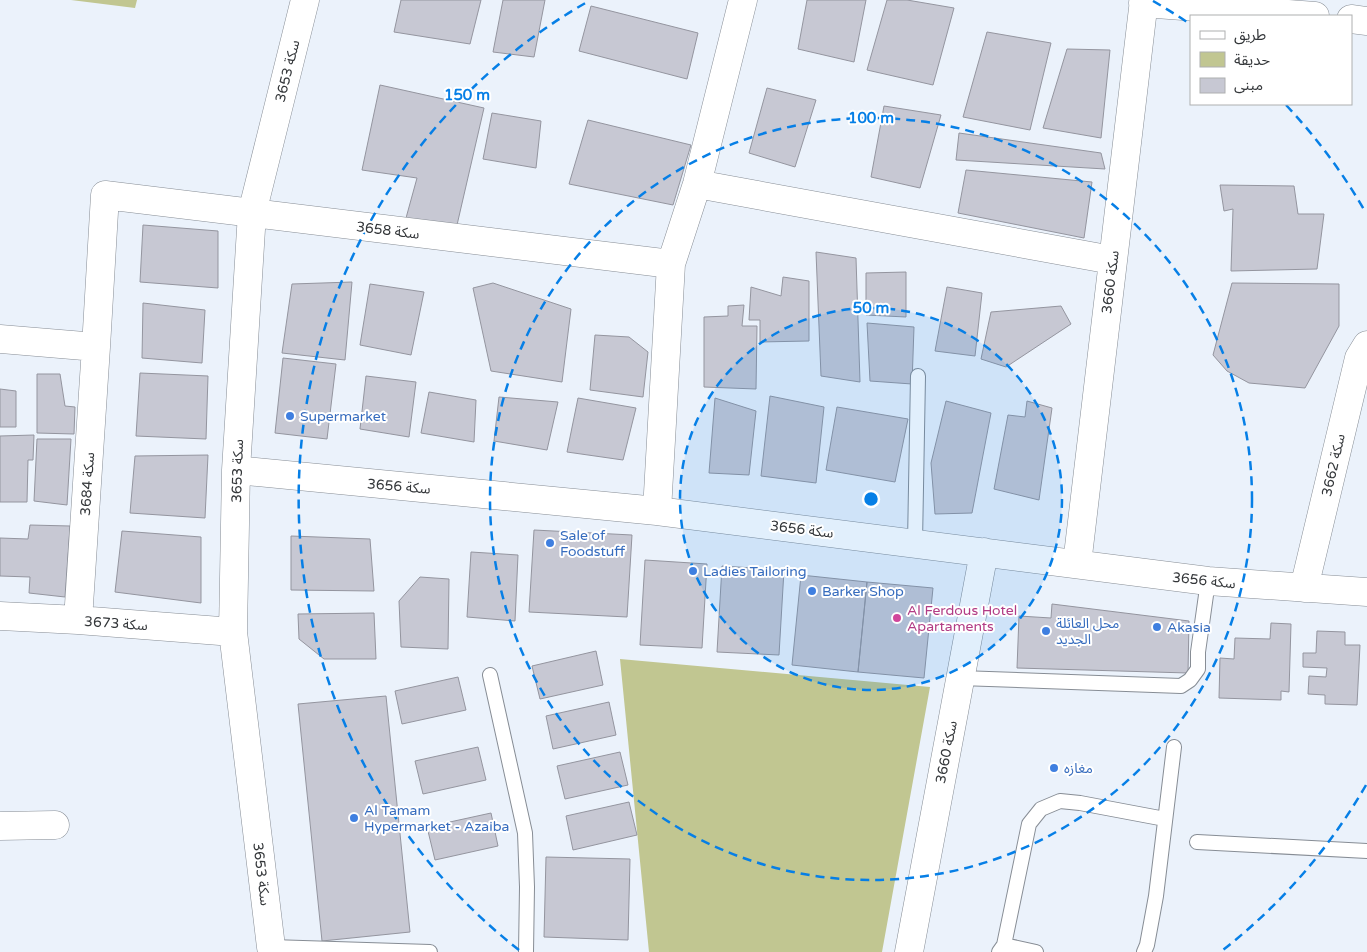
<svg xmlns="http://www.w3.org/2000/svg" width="1367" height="952" viewBox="0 0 1367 952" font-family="'Varela Round','Noto Sans Arabic',sans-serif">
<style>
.green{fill:#c1c691}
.building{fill:#c7c8d3;stroke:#94959f}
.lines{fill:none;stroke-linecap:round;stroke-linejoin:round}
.service-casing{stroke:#878d95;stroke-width:16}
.minor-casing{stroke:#878d95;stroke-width:29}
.service{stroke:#fff;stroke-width:14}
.minor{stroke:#fff;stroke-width:28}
.ring{fill:none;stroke:#067fe6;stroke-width:2.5;stroke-dasharray:9 6}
.shop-dot{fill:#3f7fe0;stroke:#fff;stroke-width:2}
.hotel-dot{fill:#d1479c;stroke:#fff;stroke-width:2}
.labels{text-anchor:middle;stroke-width:4;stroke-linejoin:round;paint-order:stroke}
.street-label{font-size:14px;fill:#34373a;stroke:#fff}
.shop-label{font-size:14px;fill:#366cbe;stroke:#fff;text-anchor:start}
.hotel-label{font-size:14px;fill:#b23c85;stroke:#fff;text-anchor:start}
.centre{fill:#067fe6;stroke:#fff;stroke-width:2.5}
.ring-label{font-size:15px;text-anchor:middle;font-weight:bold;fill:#067fe6;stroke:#fff;stroke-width:4;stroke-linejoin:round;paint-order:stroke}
</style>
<rect width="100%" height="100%" fill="#ebf2fb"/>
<path class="green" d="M 71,0 L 137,0 L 135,8 Z
M 620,659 L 930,687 L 882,952 L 649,952 Z"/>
<path class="building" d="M 401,0 L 481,0 L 470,44 L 394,32 Z
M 503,0 L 545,0 L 534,57 L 493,52 Z
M 807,0 L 866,0 L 854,62 L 798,49 Z
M 887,0 L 907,0 L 954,8 L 933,85 L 867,70 Z
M 591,6 L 698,33 L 687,79 L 579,51 Z
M 987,32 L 1051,43 L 1030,130 L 963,117 Z
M 1067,49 L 1110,50 L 1101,138 L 1043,128 Z
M 380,85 L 484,108 L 457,225 L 406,218 L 417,178 L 362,170 Z
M 767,88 L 816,100 L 795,167 L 749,153 Z
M 884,106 L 941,115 L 920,188 L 871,177 Z
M 492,113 L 541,121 L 536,168 L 483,159 Z
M 588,120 L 691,145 L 673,205 L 569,184 Z
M 959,133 L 1101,153 L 1105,169 L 956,160 Z
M 966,170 L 1092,182 L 1084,238 L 958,213 Z
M 1220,185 L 1294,186 L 1298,214 L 1324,214 L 1317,269 L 1231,271 L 1233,209 L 1224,211 Z
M 143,225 L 218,231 L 218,288 L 140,282 Z
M 816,252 L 856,258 L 860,382 L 821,376 Z
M 906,272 L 906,317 L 866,315 L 866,273 Z
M 783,277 L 809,281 L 809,341 L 760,342 L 760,320 L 749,320 L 751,287 L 781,296 Z
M 352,282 L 345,360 L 282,353 L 292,284 Z
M 493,283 L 571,309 L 562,382 L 491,371 L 473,288 Z
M 1232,283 L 1339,284 L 1339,326 L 1305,388 L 1249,383 L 1227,371 L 1213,355 Z
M 370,284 L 424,292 L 411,355 L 360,345 Z
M 947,287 L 982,293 L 975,356 L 935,351 Z
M 143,303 L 205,310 L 202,363 L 142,358 Z
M 744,305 L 742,326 L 757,326 L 756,389 L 704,387 L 704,317 L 728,316 L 728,306 Z
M 1061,306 L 1071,324 L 1006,367 L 981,359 L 991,312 Z
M 867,323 L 914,327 L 912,384 L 870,381 Z
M 595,335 L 629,337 L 648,352 L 643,397 L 590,390 Z
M 283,358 L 336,364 L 327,439 L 275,433 Z
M 140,373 L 208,376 L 206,439 L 136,436 Z
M 37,374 L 60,374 L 65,406 L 75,407 L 74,434 L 37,433 Z
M 366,376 L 416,382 L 409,437 L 360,429 Z
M 0,389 L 16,391 L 16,427 L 0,427 Z
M 429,392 L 476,400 L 474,442 L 421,433 Z
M 770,396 L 824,407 L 816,483 L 761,476 Z
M 499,397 L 558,402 L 547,450 L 494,441 Z
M 578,398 L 636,408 L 623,460 L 567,452 Z
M 715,398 L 756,411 L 749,475 L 709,473 Z
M 946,401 L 991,413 L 972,513 L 935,514 L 931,463 Z
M 1027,401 L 1052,408 L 1039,500 L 994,489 L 1008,415 L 1025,417 Z
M 837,407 L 908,419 L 895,482 L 826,470 Z
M 34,435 L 33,460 L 28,460 L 27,502 L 0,502 L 0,436 Z
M 37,439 L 71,439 L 67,505 L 34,501 Z
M 208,455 L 205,518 L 130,513 L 135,456 Z
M 30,525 L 70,526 L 65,597 L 29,593 L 30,577 L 0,576 L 0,538 L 28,539 Z
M 534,530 L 632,535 L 627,617 L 529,612 Z
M 122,531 L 201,537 L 201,603 L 115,592 Z
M 291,536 L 370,539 L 374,591 L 291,590 Z
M 471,552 L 518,555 L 515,621 L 467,617 Z
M 645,560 L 707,564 L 702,648 L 640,645 Z
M 722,566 L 784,570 L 779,655 L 717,652 Z
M 801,575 L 867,582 L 858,672 L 792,665 Z
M 420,577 L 449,579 L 448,649 L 401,647 L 399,601 Z
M 867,582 L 933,588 L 924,678 L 858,672 Z
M 1052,604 L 1189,621 L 1188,673 L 1017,668 L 1019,616 L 1051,618 Z
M 374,613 L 376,659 L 324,659 L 299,639 L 298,614 Z
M 1271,623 L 1291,624 L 1289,692 L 1281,691 L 1281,700 L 1219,698 L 1220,658 L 1234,659 L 1235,638 L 1270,639 Z
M 1317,631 L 1345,632 L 1345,645 L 1360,645 L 1357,705 L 1325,704 L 1325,695 L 1308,694 L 1309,676 L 1326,677 L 1327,668 L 1303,667 L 1303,653 L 1316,653 Z
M 596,651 L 603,685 L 540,699 L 532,666 Z
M 458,677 L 466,710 L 402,724 L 395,691 Z
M 386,696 L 410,932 L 322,941 L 298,704 Z
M 609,702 L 616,735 L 553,749 L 546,716 Z
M 478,747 L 486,780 L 423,794 L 415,761 Z
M 620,752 L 628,785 L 565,799 L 557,766 Z
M 629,802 L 637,835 L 573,850 L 566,816 Z
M 491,813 L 498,846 L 435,860 L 427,827 Z
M 546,857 L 630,859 L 628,940 L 544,937 Z"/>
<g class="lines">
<g class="service-casing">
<path id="service" d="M 915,543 L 918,376
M 490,675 L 525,833 L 527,887 L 526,952
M 960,678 L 1181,686 L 1190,680 L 1198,669 L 1198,652 L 1208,581
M 1197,842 L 1367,851
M 1004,945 L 1036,952
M 271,947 L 430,952
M 999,952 L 1004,945 L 1029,824 L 1041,809 L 1060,801 L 1080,803 L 1165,819
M 1144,952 L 1147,945 L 1156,896 L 1174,747"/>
</g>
<g class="minor-casing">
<path id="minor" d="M 1143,3 L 1315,16
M 1351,19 L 1367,21
M 697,184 L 1112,260
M 0,339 L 96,347
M 236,470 L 657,511 L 1208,581 L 1367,592
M 657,511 L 671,264 L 697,184 L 743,0
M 1077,564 L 1144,0
M 1304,588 L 1359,358 L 1367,345
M 0,616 L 78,620 L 233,632
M 78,620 L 96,347 L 105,195 L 671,264
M 0,826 L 55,825
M 274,952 L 271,947 L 233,632 L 236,470 L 252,213 L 305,0
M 909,952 L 984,552"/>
</g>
<use href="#service" class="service"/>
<use href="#minor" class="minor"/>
</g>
<circle cx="871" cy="499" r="191" fill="#067fe6" fill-opacity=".12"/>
<g class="ring">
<circle cx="871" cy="499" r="191"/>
<circle cx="871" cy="499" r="381"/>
<path d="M1366 785A572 572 0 0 1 1223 950M519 950A572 572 0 0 1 589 1M1153 1A572 572 0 0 1 1187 22M1286 105A572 572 0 0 1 1366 213"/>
</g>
<g class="shop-dot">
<circle cx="290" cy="416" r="5"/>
<circle cx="550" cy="543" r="5"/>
<circle cx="693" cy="571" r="5"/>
<circle cx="812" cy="591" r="5"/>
<circle cx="1157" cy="627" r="5"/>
<circle cx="1046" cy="631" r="5"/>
<circle cx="1054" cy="768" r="5"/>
<circle cx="354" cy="818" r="5"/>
</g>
<circle class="hotel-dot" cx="897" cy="618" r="5"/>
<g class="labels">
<g class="street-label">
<text transform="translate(287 71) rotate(-76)" y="5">سكة 3653</text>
<text transform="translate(388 230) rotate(7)" y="5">سكة 3658</text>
<text transform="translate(1110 282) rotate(-83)" y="5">سكة 3660</text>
<text transform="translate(1333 465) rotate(-77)" y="5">سكة 3662</text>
<text transform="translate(237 471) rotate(-88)" y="5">سكة 3653</text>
<text transform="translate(87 484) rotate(-86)" y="5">سكة 3684</text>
<text transform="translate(399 486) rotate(5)" y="5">سكة 3656</text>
<text transform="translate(802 529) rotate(7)" y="5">سكة 3656</text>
<text transform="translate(1204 580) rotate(6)" y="5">سكة 3656</text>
<text transform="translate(116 623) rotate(4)" y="5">سكة 3673</text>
<text transform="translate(946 752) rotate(-79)" y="5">سكة 3660</text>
<text transform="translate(262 874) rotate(83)" y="5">سكة 3653</text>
</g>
<g class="shop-label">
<text x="300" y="421">Supermarket</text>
<text x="560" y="540">Sale of<tspan x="560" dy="16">Foodstuff</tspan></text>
<text x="703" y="576">Ladies Tailoring</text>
<text x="822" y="596">Barker Shop</text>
<text x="1056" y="628">محل العائلة<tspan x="1056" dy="16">الجديد</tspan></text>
<text x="1167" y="632">Akasia</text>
<text x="1064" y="773">مغازه</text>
<text x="364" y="815">Al Tamam<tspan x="364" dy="16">Hypermarket - Azaiba</tspan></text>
</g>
<g class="hotel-label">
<text x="907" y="615">Al Ferdous Hotel<tspan x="907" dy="16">Apartaments</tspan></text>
</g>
</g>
<circle cx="871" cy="499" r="8" class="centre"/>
<g class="ring-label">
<text x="467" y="100">150 m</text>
<text x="871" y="123">100 m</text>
<text x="871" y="313">50 m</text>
</g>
<rect x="1190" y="15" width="162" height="90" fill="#ffffff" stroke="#aeafb0"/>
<rect x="1200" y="31" width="25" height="8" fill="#ffffff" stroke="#aeafb0"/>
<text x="1234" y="40" font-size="15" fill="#34373a">طريق</text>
<rect x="1200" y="52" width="25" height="15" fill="#c1c691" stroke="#aeafb0"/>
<text x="1234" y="65" font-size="15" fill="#34373a">حديقة</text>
<rect x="1200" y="78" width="25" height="15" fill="#c7c8d3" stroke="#aeafb0"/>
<text x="1234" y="90" font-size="15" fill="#34373a">مبنى</text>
</svg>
